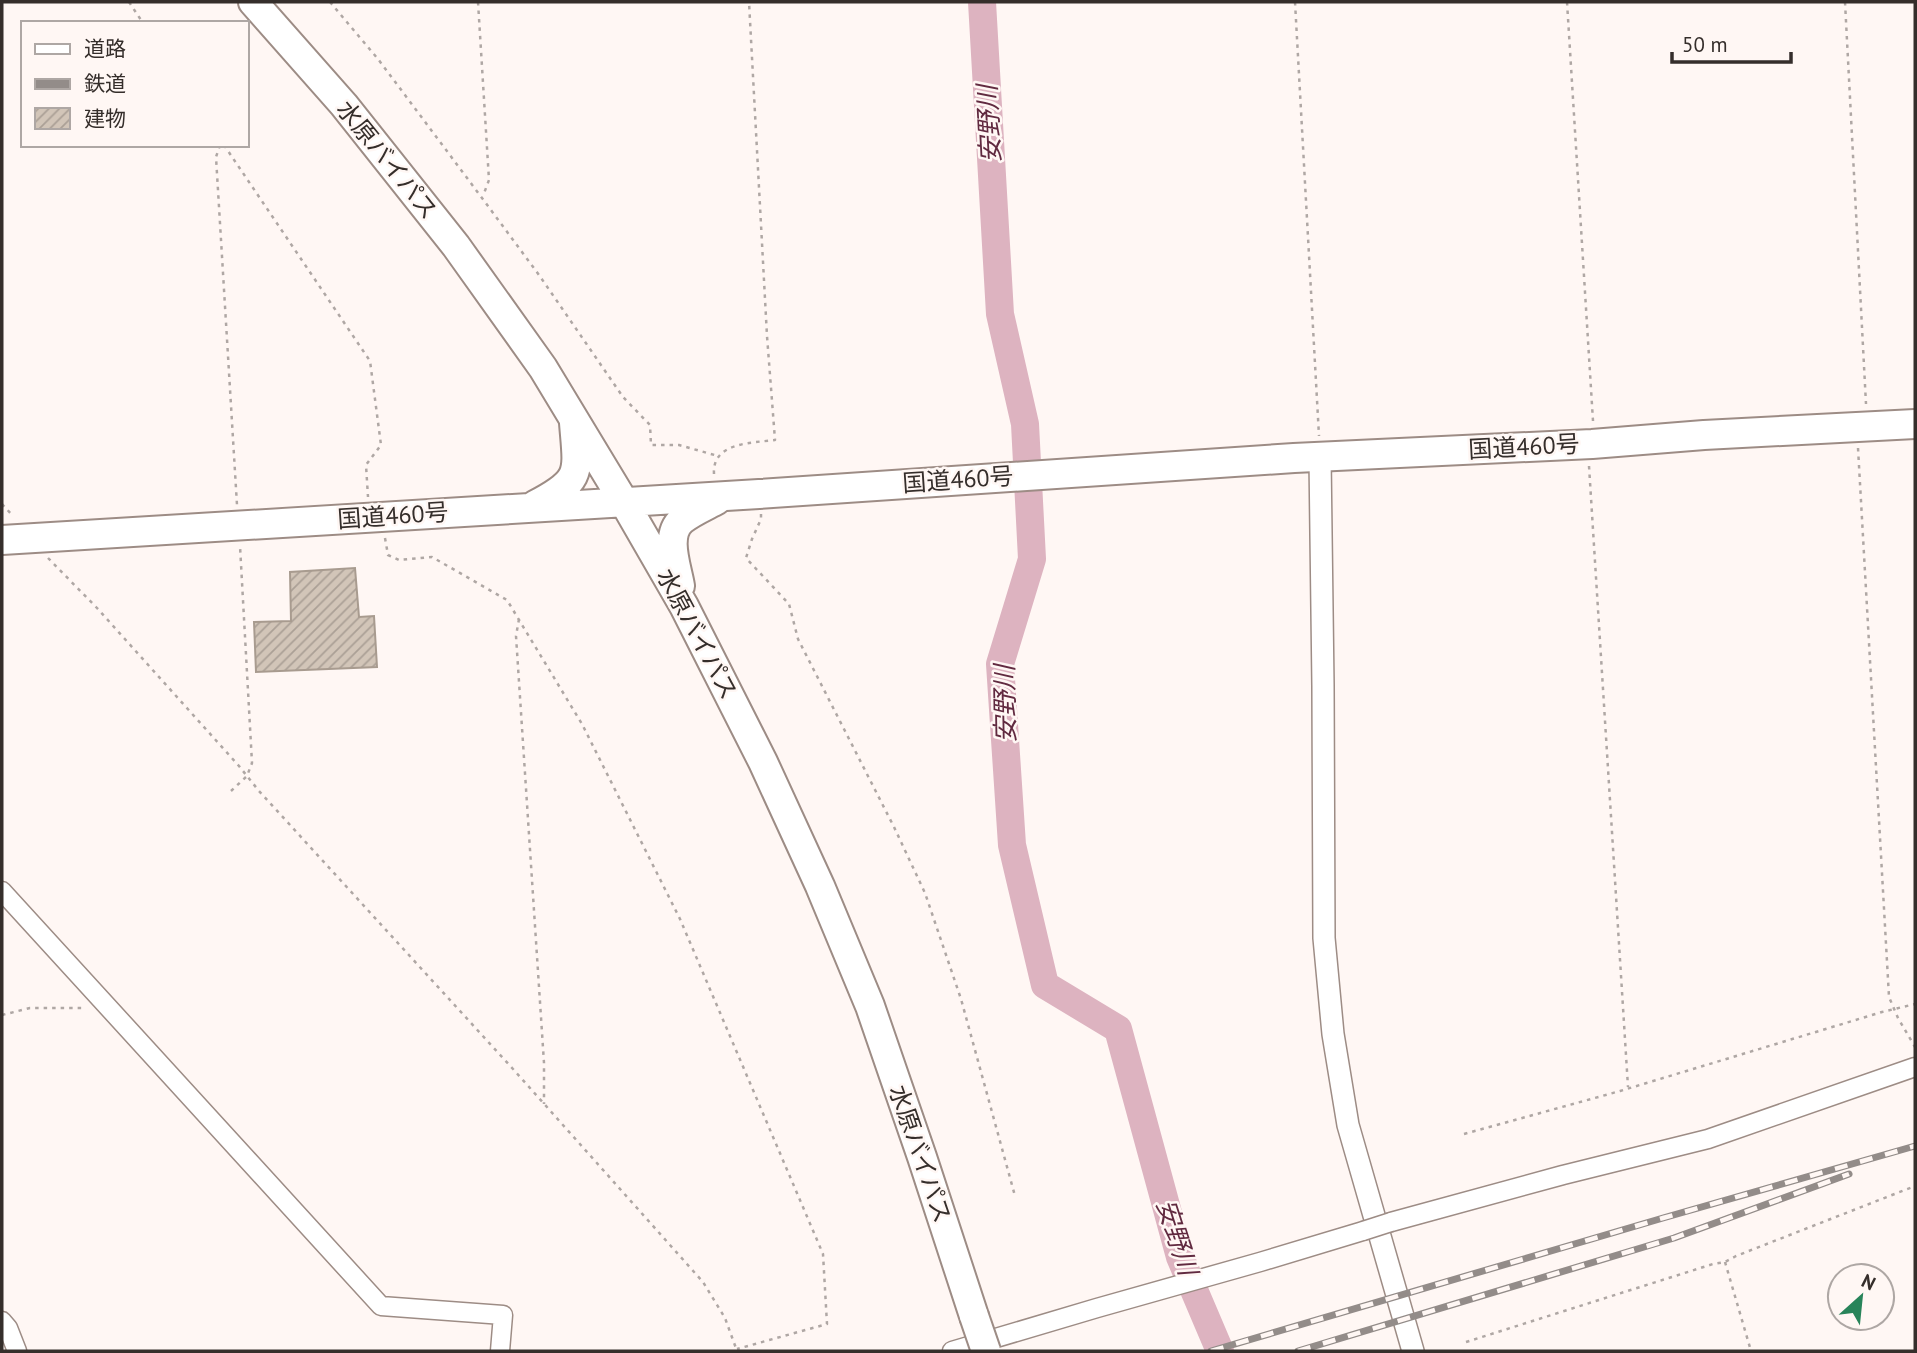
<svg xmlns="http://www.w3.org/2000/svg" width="1917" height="1353" viewBox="0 0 1917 1353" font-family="'PT Sans','Noto Sans JP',sans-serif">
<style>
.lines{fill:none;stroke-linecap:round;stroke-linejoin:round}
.river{stroke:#ddb3c0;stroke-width:28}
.building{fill:url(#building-hatch);stroke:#a89b8f;stroke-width:2}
.minor-casing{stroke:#9d8c85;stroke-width:21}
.tertiary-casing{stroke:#9d8c85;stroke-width:24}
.trunk-casing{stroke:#9d8c85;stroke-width:32}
.path{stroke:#afa7a4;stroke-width:2.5;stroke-dasharray:3.5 5;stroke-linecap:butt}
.minor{stroke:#fff;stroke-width:18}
.tertiary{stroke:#fff;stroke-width:21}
.trunk{stroke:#fff;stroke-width:28}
.rail-casing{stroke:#938c89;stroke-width:7}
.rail{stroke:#fff7f4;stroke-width:4.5;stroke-dasharray:13;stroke-linecap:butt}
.minor-bridge-casing{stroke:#9d8c85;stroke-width:21;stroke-linecap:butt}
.trunk-bridge-casing{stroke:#9d8c85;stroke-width:32;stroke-linecap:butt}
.minor-bridge{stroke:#fff;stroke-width:18}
.trunk-bridge{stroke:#fff;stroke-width:28}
.labels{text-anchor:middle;stroke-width:5;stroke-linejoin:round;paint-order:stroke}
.street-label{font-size:24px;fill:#352e2b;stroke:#fff7f4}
.water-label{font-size:26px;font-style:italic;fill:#612a40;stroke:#fff7f4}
</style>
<defs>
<pattern id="building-hatch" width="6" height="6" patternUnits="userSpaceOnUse" patternTransform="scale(1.75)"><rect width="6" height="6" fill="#d2c5b8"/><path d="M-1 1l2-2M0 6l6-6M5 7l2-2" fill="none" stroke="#aba096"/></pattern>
</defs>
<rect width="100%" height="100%" fill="#fff7f4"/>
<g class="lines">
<path class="river" d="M 982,2 L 1000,314 L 1025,424 L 1032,559 L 1000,664 L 1012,845 L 1045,985 L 1118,1029 L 1180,1257 L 1220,1351"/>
</g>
<path class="building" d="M 355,568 L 359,617 L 374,616 L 377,667 L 256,672 L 254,622 L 291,621 L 290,572 Z"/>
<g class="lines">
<g class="minor-casing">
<path id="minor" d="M 2,891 L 381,1306 L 503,1315 L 500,1351
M 1391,1222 L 1563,1175 L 1708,1139 L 1915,1067
M 2,1321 L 8,1328 L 17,1351
M 952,1351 L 1097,1308 L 1260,1262 L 1363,1231"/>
</g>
<g class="tertiary-casing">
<path id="tertiary" d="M 1320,457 L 1323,686 L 1324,938 L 1333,1034 L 1348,1125 L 1413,1351"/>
</g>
<g class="trunk-casing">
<path id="trunk" d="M 253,2 L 344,105 L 456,246 L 543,368 L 624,502 L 684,606 L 763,762 L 820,886 L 870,1006 L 922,1157 L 974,1316
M 535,505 C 583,480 578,473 574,423
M 2,540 L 759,494 L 1294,458 L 1592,444 L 1704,435 L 1915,424
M 680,586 C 677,567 664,535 682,520 C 692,512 706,506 717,500"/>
</g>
<path class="path" d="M 129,2 L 143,23
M 330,2 L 378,59 L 482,198 L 539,275 L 623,397 L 650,425 L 651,445 L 679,445 L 718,456
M 478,2 L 489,180 L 483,196
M 1295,2 L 1319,436
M 1567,2 L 1593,421
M 1845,2 L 1866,404
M 220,145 L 216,157 L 237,505
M 224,145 L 370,361 L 381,445 L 366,465 L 368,497
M 1858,448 L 1889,997 L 1898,1018 L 1915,1047
M 1589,466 L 1628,1087
M 714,474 C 712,442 752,443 775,440 L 767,336 L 749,2
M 2,504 L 13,516
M 761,514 L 761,519 L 752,539 L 746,558 L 789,604 L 798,639 L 894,827 L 925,893 L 961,999 L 1015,1196
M 385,538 L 388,555 L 399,560 L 432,557 L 507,600 L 582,724 L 680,919 L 823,1254 L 827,1324 L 737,1349
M 48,558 L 97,608 L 239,766 L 259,791 L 513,1069 L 703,1282 L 725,1318 L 737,1351
M 519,619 L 516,636 L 544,1063 L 544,1104
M 231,791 L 247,776 L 252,763 L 240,546
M 2,1015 L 30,1008 L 86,1008
M 1464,1134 L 1620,1091 L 1882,1012 L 1915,1004
M 1725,1262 L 1751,1351
M 1466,1342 L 1713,1264 L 1725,1262 L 1736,1256 L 1915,1186"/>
<use href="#minor" class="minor"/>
<use href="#tertiary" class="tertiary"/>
<use href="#trunk" class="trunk"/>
<g class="rail-casing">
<path id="rail" d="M 1211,1351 L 1663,1218 L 1915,1146
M 1298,1351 L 1674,1238 L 1849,1174"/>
</g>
<use href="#rail" class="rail"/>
<g class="minor-bridge-casing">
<path id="minor-bridge" d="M 1363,1231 L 1391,1222"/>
</g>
<g class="trunk-bridge-casing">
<path id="trunk-bridge" d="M 974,1316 L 986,1351"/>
</g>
<use href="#minor-bridge" class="minor-bridge"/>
<use href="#trunk-bridge" class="trunk-bridge"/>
</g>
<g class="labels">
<g class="street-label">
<text transform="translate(387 160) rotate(51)" y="8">水原バイパス</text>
<text transform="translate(1524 447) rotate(-3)" y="8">国道460号</text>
<text transform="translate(958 480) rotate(-4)" y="8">国道460号</text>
<text transform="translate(393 516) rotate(-4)" y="8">国道460号</text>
<text transform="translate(697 634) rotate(62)" y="8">水原バイパス</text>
<text transform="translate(920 1154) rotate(71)" y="8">水原バイパス</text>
</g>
<g class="water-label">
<text transform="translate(989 124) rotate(-93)" y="9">安野川</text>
<text transform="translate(1005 704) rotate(-91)" y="9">安野川</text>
<text transform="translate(1177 1237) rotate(72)" y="9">安野川</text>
</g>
</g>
<rect width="1917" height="1353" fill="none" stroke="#352e2b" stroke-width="7"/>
<rect x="21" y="21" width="228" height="126" fill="#fff7f4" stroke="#aea7a4" stroke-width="2"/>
<rect x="35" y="44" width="35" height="10" fill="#ffffff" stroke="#aea7a4" stroke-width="2"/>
<text x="84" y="56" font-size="21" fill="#352e2b">道路</text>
<rect x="35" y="79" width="35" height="10" fill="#938c89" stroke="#aea7a4" stroke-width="2"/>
<text x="84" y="91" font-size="21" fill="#352e2b">鉄道</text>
<rect x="35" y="108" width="35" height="21" fill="url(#building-hatch)" stroke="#aea7a4" stroke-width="2"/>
<text x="84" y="126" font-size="21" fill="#352e2b">建物</text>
<g transform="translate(1861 1297) rotate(27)"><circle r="33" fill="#fff7f4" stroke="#aea7a4" stroke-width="2"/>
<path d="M0-5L12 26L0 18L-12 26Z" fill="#28845a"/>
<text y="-10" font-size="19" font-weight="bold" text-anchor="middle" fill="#352e2b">N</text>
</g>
<path d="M1672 52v10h119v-10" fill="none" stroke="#352e2b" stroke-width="3.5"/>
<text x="1682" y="52" font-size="21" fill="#352e2b" stroke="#fff7f4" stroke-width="5" paint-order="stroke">50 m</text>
</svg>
